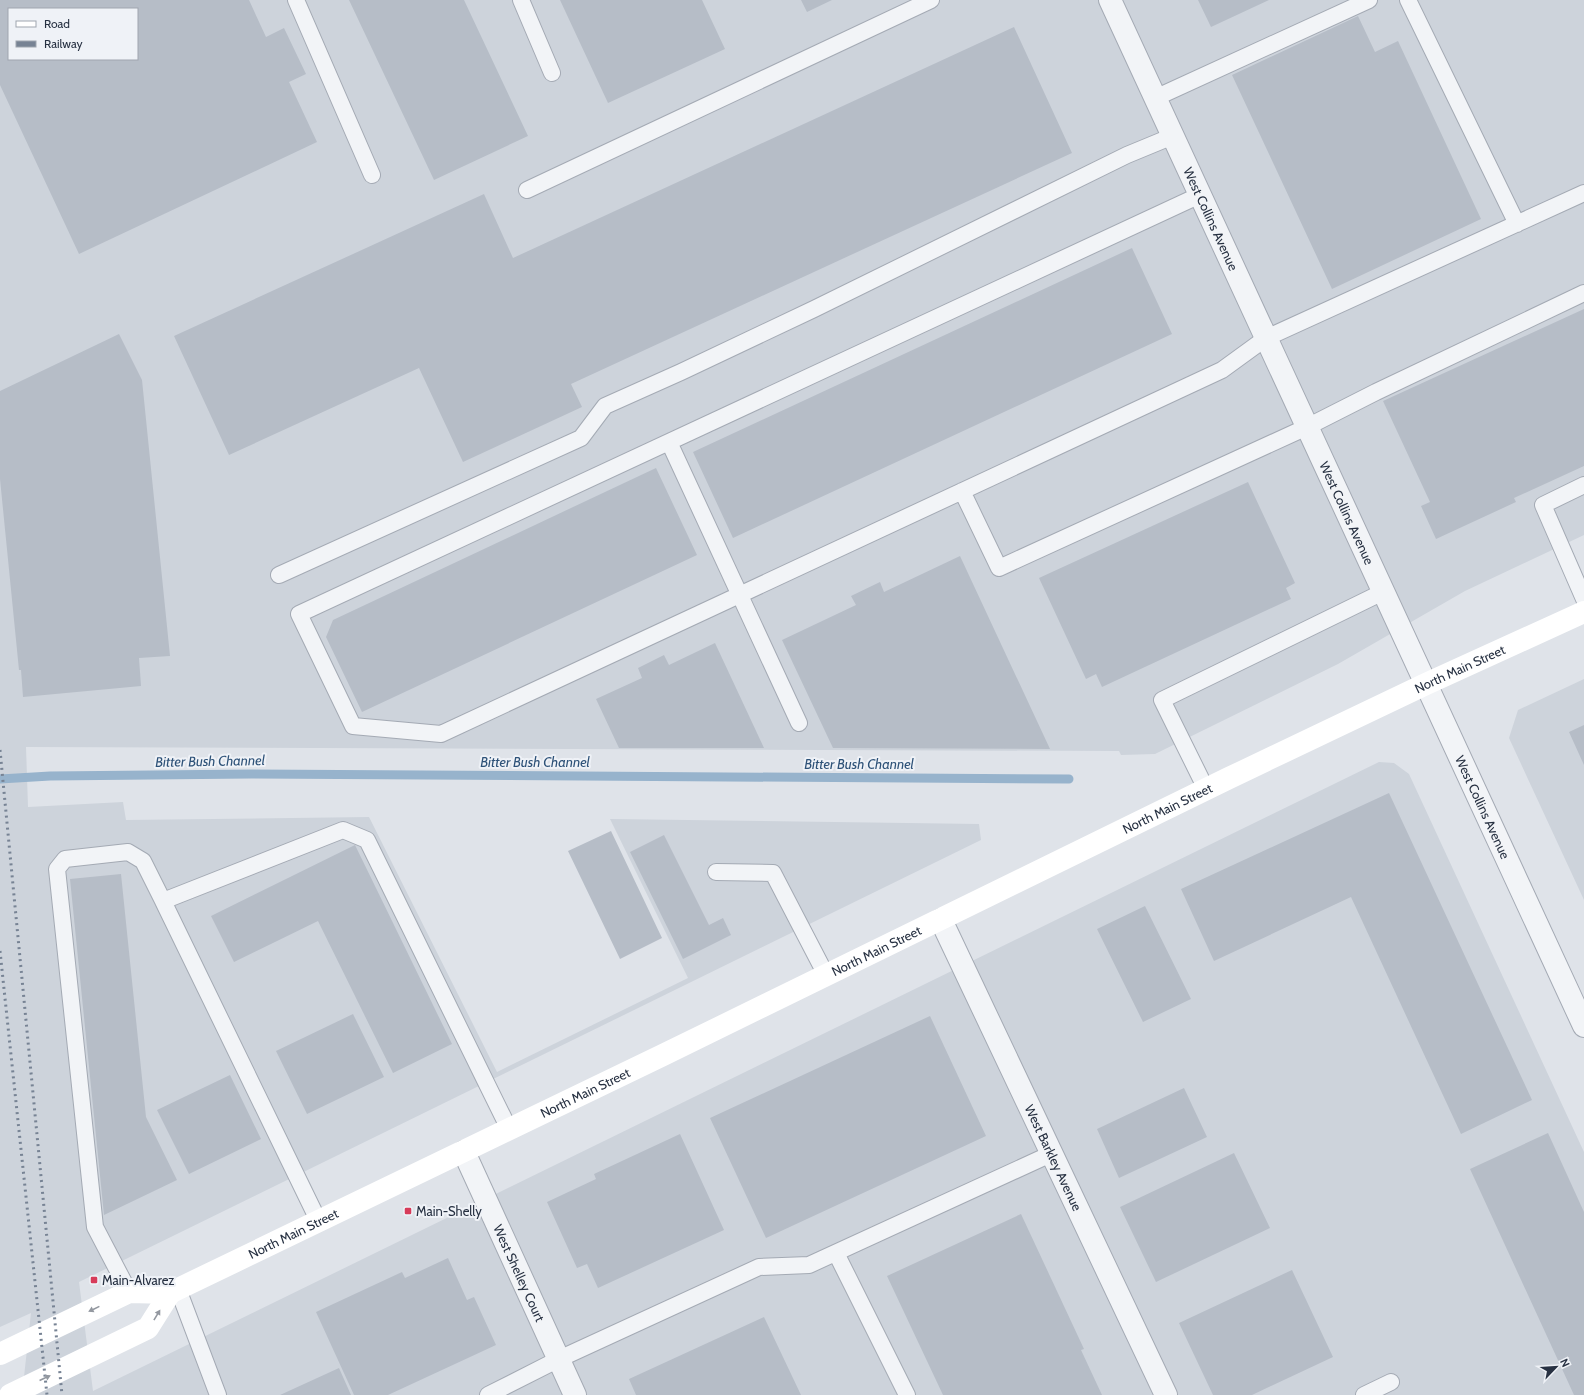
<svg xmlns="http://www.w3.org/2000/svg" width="1584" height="1395" viewBox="0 0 1584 1395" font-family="Cabin,sans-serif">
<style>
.built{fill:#cdd3db;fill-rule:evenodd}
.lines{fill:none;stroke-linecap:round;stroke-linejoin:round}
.stream{stroke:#97b3cc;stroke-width:9}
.building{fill:#b6bdc7;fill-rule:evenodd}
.service-casing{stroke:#a4aab4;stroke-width:18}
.minor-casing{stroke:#a4aab4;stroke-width:24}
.tertiary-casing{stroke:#a4aab4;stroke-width:24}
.service{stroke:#f2f4f7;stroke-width:16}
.minor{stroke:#f2f4f7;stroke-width:22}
.tertiary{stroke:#f2f4f7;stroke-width:22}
.secondary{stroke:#fff;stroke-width:22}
.rail{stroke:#778394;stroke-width:3;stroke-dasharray:2 4;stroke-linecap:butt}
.oneway{fill:#9398a0}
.poi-dot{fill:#d73b59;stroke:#eff2f7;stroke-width:1.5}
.labels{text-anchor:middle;stroke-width:4;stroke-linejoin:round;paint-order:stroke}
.street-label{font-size:13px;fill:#273142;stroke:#eff2f7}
.poi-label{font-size:13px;fill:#273142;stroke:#eff2f7;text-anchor:start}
.water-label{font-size:14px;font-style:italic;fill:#2e5278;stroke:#eff2f7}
</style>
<rect width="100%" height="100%" fill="#dfe3e9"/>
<path class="built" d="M 0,0 L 1584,0 L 1584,535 L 1465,591 L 1338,664 L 1155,754 L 1121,755 L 1119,751 L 26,747 L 28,807 L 123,802 L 126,820 L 369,817 L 497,1072 L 688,978 L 610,819 L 979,824 L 981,840 L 79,1282 L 93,1391 L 1379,762 L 1394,763 L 1409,774 L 1584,1152 L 1584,1395 L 22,1395 L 31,1313 L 0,1327 ZM 9,9 L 137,9 L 137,59 L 9,59 Z
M 1584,679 L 1584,900 L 1509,738 L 1518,710 Z"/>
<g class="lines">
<path class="stream" d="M 0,779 L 50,776 L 251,774 L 1069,779"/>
</g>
<path class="building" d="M 0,0 L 249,0 L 266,37 L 284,28 L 306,74 L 289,82 L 317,142 L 79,254 L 0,85 ZM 9,9 L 137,9 L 137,59 L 9,59 Z
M 349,0 L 464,0 L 528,136 L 434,180 Z
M 560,0 L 702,0 L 725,49 L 608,103 Z
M 801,0 L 832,0 L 807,12 Z
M 1198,0 L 1269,0 L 1211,27 Z
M 1358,16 L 1375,52 L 1398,41 L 1481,219 L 1332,289 L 1232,75 Z
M 1014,27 L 1072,153 L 571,384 L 582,407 L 463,462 L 419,368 L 229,455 L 174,336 L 484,194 L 513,258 Z
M 1132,248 L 1172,334 L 733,538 L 693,452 Z
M 1584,309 L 1584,466 L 1514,498 L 1516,502 L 1436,539 L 1421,506 L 1430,502 L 1383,401 Z
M 119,334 L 142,380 L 170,656 L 139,658 L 141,686 L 23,697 L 21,670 L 19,670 L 0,479 L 0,391 Z
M 656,468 L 697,555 L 362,712 L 326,637 L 333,620 Z
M 1248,482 L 1295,583 L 1286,588 L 1291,599 L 1102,687 L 1096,674 L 1086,679 L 1039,578 Z
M 960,556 L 1050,749 L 833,748 L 782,640 L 856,605 L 851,596 L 880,582 L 884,592 Z
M 715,643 L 764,748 L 619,748 L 596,699 L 642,678 L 638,668 L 664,655 L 669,665 Z
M 1584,725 L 1584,765 L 1569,732 Z
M 1389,793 L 1532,1100 L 1461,1134 L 1351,897 L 1214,961 L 1181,889 Z
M 611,831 L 662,938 L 620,959 L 568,851 Z
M 664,835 L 709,925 L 723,918 L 731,935 L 683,959 L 630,852 Z
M 355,845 L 452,1044 L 393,1073 L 318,921 L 234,962 L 211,916 Z
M 121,874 L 146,1117 L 177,1180 L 104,1215 L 70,879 Z
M 1145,906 L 1191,999 L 1143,1022 L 1097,929 Z
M 353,1014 L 384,1077 L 307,1114 L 276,1051 Z
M 930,1016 L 986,1136 L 766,1238 L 710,1118 Z
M 230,1075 L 261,1139 L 189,1174 L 157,1110 Z
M 1184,1088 L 1207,1137 L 1119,1178 L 1097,1129 Z
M 1548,1133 L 1584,1212 L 1584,1395 L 1574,1395 L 1470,1169 Z
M 680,1134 L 724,1230 L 598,1288 L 587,1264 L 577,1268 L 547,1202 L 596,1179 L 594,1174 Z
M 1234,1153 L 1270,1228 L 1156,1282 L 1120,1207 Z
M 1021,1214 L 1084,1349 L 1081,1350 L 1102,1395 L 943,1395 L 887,1276 Z
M 448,1258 L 467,1300 L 474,1297 L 496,1345 L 388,1395 L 354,1395 L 316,1312 L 402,1272 L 405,1278 Z
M 1292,1270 L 1333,1357 L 1252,1395 L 1213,1395 L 1179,1323 Z
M 764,1317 L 801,1395 L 636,1395 L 629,1379 Z
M 339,1368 L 351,1395 L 280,1395 Z"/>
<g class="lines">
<g class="service-casing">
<path id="service" d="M 296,0 L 372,175
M 521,0 L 552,73
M 1408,0 L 1517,224
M 1155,98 L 1369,0
M 527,190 L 931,0
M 1200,195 L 299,614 L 353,726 L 441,734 L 1222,370 L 1266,338 L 1584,193
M 669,442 L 799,723
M 1584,485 L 1543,505 L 1584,599
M 962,491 L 999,568 L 1307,427 L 1376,392 L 1584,293
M 279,575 L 581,438 L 605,406 L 681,372 L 814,309 L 1127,155 L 1173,136
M 1206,789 L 1162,700 L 1383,592
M 716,872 L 773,873 L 826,975
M 319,1222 L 163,901 L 343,830 L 367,840 L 509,1129
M 836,1253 L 907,1395
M 178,1289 L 218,1395
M 129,1292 L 95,1227 L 57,869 L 65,859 L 128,852 L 143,861 L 163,901
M 488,1395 L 559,1359 L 759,1267 L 809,1265 L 1053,1153
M 1364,1395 L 1391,1382"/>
</g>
<g class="minor-casing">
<g id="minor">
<path id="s1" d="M 941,920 L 1166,1395"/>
<path id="s2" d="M 464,1152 L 575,1395"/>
</g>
</g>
<g class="tertiary-casing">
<g id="tertiary">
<path id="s3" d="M 1110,0 L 1584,1026"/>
</g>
</g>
<use href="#service" class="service"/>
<use href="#minor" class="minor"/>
<use href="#tertiary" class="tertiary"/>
<g class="secondary">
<path id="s4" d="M 0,1354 L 129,1292 L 170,1293 L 178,1289 L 663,1055 L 1229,778 L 1426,684 L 1584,612"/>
<path d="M 10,1395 L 148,1328 L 170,1293"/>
</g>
<path class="rail" d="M 0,750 L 62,1395
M 0,951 L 47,1395"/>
</g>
<defs><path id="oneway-solid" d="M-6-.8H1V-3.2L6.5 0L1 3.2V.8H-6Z"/></defs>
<g class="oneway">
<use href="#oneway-solid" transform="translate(94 1309) rotate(154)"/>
<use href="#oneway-solid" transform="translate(157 1315) rotate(-59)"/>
<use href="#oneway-solid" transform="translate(45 1378) rotate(-25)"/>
</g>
<g class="poi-dot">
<rect x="404" y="1207" width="8" height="8" rx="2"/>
<rect x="90" y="1276" width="8" height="8" rx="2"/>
</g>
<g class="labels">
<g class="street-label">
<text dy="5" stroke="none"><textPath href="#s3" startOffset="241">West Collins Avenue</textPath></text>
<text dy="5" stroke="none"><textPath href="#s3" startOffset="565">West Collins Avenue</textPath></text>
<text dy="5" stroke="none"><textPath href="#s4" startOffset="1617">North Main Street</textPath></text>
<text dy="5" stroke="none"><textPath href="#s3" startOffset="889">West Collins Avenue</textPath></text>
<text dy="5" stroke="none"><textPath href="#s4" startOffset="1293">North Main Street</textPath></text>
<text dy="5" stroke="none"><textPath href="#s4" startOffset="969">North Main Street</textPath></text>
<text dy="5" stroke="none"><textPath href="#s4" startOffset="645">North Main Street</textPath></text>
<text dy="5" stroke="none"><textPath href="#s1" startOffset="263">West Barkley Avenue</textPath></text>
<text dy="5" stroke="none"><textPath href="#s4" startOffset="321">North Main Street</textPath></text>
<text dy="5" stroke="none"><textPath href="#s2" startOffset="133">West Shelley Court</textPath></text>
</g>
<g class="poi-label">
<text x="416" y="1216">Main-Shelly</text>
<text x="102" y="1285">Main-Alvarez</text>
</g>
<g class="water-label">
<text transform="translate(210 761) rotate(-1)" y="5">Bitter Bush Channel</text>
<text x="535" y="767">Bitter Bush Channel</text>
<text x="859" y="769">Bitter Bush Channel</text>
</g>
</g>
<rect x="8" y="8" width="130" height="52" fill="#eff2f7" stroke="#9fa5af"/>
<rect x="16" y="21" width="20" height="6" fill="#ffffff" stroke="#9fa5af"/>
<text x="44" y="28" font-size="12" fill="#273142">Road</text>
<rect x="16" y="41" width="20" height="6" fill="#778394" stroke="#9fa5af"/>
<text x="44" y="48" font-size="12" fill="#273142">Railway</text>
<g transform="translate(1556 1367) rotate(65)" stroke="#eff2f7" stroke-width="3" paint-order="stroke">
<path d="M0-3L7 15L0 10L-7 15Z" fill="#273142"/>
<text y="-6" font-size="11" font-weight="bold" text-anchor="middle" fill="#273142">N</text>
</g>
</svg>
